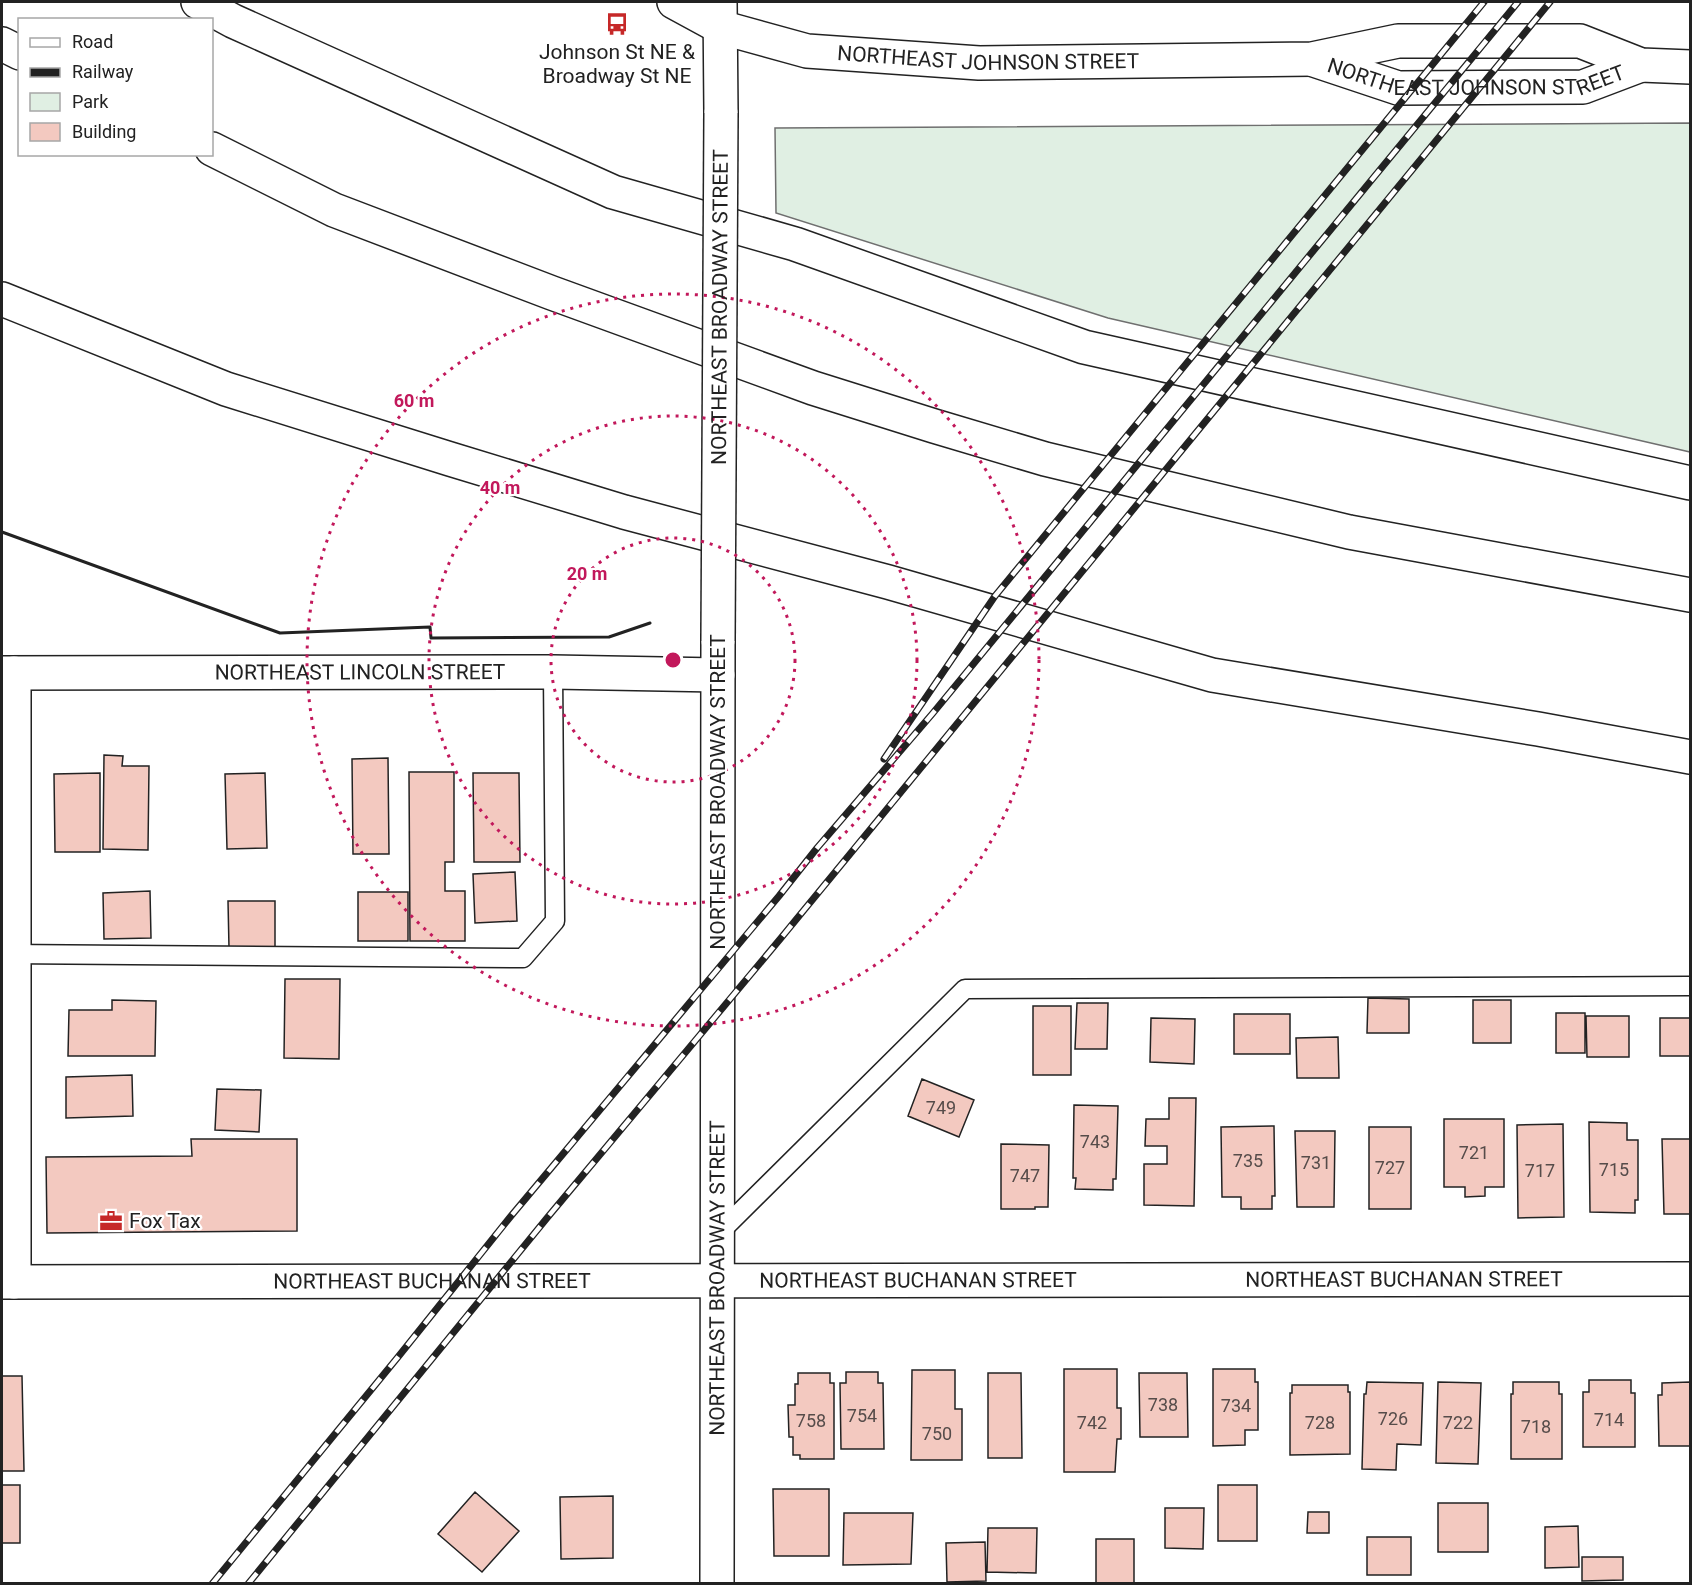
<svg xmlns="http://www.w3.org/2000/svg" width="1692" height="1585" viewBox="0 0 1692 1585" font-family="Roboto,sans-serif">
<style>
.green{fill:#e0efe3;stroke:#6f6f6f;stroke-width:1.5}
.building{fill:#f3c9c0;stroke:#222;stroke-width:1.5}
.lines{fill:none;stroke-linecap:round;stroke-linejoin:round}
.service-casing{stroke:#222;stroke-width:21}
.minor-casing{stroke:#222;stroke-width:36}
.tertiary-casing{stroke:#222;stroke-width:36}
.secondary-casing{stroke:#222;stroke-width:36}
.motorway-casing{stroke:#222;stroke-width:36}
.service{stroke:#fff;stroke-width:18}
.minor{stroke:#fff;stroke-width:33}
.tertiary{stroke:#fff;stroke-width:33}
.secondary{stroke:#fff;stroke-width:33}
.motorway{stroke:#fff;stroke-width:33}
.rail-casing{stroke:#222;stroke-width:7}
.rail{stroke:#fff;stroke-width:4.5;stroke-dasharray:14;stroke-linecap:butt}
.secondary-bridge-casing{stroke:#222;stroke-width:36;stroke-linecap:butt}
.secondary-bridge{stroke:#fff;stroke-width:33}
.wall{stroke:#222;stroke-width:3}
.ring{fill:none;stroke:#c2185b;stroke-width:3;stroke-dasharray:3 6}
.labels{text-anchor:middle;stroke-width:4.5;stroke-linejoin:round;paint-order:stroke}
.number-label{font-size:18px;fill:#564c4a}
.poi-label{font-size:21px;fill:#222;stroke:#fff}
.street-label{font-size:21px;fill:#222;stroke:#fff}
.centre{fill:#c2185b;stroke:#fff;stroke-width:3}
.ring-label{font-size:18px;text-anchor:middle;font-weight:bold;fill:#c2185b;stroke:#fff;stroke-width:4.5;stroke-linejoin:round;paint-order:stroke}
</style>
<rect width="100%" height="100%" fill="#fff"/>
<path class="green" d="M 1690,123 L 1690,452 L 1108,318 L 776,213 L 775,128 Z"/>
<path class="building" d="M 104,755 L 123,756 L 122,766 L 149,766 L 148,850 L 103,849 Z
M 388,758 L 389,854 L 353,854 L 352,759 Z
M 409,772 L 454,772 L 454,862 L 445,862 L 445,891 L 465,891 L 465,941 L 410,941 Z
M 100,773 L 100,852 L 55,852 L 54,774 Z
M 265,773 L 267,848 L 227,849 L 225,774 Z
M 473,773 L 519,773 L 520,862 L 474,862 Z
M 515,872 L 517,921 L 475,923 L 473,874 Z
M 150,891 L 151,938 L 104,939 L 103,893 Z
M 358,892 L 408,892 L 408,941 L 358,941 Z
M 228,901 L 275,901 L 275,948 L 229,948 Z
M 285,979 L 340,979 L 339,1059 L 284,1058 Z
M 1368,998 L 1409,999 L 1409,1033 L 1367,1033 Z
M 112,1000 L 156,1001 L 155,1056 L 68,1056 L 69,1010 L 112,1010 Z
M 1473,1000 L 1511,1000 L 1511,1043 L 1473,1043 Z
M 1077,1003 L 1108,1003 L 1107,1049 L 1075,1049 Z
M 1033,1006 L 1071,1006 L 1071,1075 L 1033,1075 Z
M 1556,1013 L 1585,1013 L 1585,1053 L 1556,1053 Z
M 1234,1014 L 1290,1014 L 1290,1054 L 1234,1054 Z
M 1586,1016 L 1629,1016 L 1629,1057 L 1587,1057 Z
M 1151,1018 L 1195,1019 L 1194,1064 L 1150,1062 Z
M 1660,1018 L 1690,1018 L 1690,1056 L 1660,1056 Z
M 1338,1037 L 1339,1078 L 1297,1078 L 1296,1038 Z
M 132,1075 L 133,1116 L 66,1118 L 66,1077 Z
M 922,1079 L 974,1100 L 959,1137 L 908,1116 Z
M 217,1089 L 261,1090 L 259,1132 L 215,1130 Z
M 1169,1098 L 1196,1098 L 1194,1206 L 1144,1205 L 1144,1164 L 1167,1164 L 1167,1146 L 1145,1146 L 1146,1119 L 1169,1119 Z
M 1074,1105 L 1118,1106 L 1116,1179 L 1113,1179 L 1113,1190 L 1075,1189 L 1076,1178 L 1073,1178 Z
M 1444,1119 L 1504,1119 L 1504,1187 L 1485,1187 L 1485,1196 L 1465,1197 L 1465,1187 L 1444,1187 Z
M 1589,1122 L 1627,1123 L 1627,1140 L 1638,1140 L 1638,1200 L 1635,1200 L 1635,1213 L 1590,1212 Z
M 1563,1124 L 1564,1217 L 1518,1218 L 1517,1125 Z
M 1274,1126 L 1275,1196 L 1272,1196 L 1272,1209 L 1241,1209 L 1241,1197 L 1222,1197 L 1221,1127 Z
M 1369,1127 L 1411,1127 L 1411,1209 L 1369,1209 Z
M 1295,1131 L 1335,1131 L 1334,1207 L 1297,1207 Z
M 191,1139 L 297,1139 L 297,1231 L 47,1233 L 46,1157 L 192,1156 Z
M 1662,1139 L 1690,1139 L 1690,1214 L 1664,1214 Z
M 1001,1144 L 1049,1145 L 1048,1207 L 1035,1207 L 1035,1209 L 1001,1209 Z
M 1064,1369 L 1117,1369 L 1117,1408 L 1121,1408 L 1121,1439 L 1117,1439 L 1115,1472 L 1064,1472 Z
M 1213,1369 L 1255,1369 L 1255,1382 L 1258,1382 L 1258,1430 L 1245,1430 L 1245,1445 L 1213,1446 Z
M 912,1370 L 955,1370 L 955,1409 L 962,1409 L 962,1460 L 911,1460 Z
M 846,1372 L 878,1372 L 878,1383 L 883,1383 L 884,1449 L 841,1449 L 840,1383 L 846,1383 Z
M 798,1373 L 830,1373 L 830,1383 L 834,1383 L 834,1459 L 800,1459 L 800,1455 L 793,1455 L 793,1437 L 789,1437 L 788,1405 L 795,1405 L 795,1384 L 798,1384 Z
M 988,1373 L 1021,1373 L 1022,1458 L 988,1458 Z
M 1139,1373 L 1187,1373 L 1188,1437 L 1140,1437 Z
M 2,1376 L 22,1376 L 24,1471 L 2,1471 Z
M 1589,1380 L 1631,1380 L 1631,1393 L 1635,1393 L 1635,1447 L 1583,1447 L 1583,1392 L 1589,1392 Z
M 1367,1382 L 1423,1383 L 1421,1445 L 1397,1444 L 1396,1470 L 1362,1469 L 1364,1394 L 1366,1394 Z
M 1438,1382 L 1481,1383 L 1478,1464 L 1436,1463 Z
M 1513,1382 L 1559,1382 L 1559,1394 L 1562,1394 L 1562,1459 L 1511,1459 L 1511,1394 L 1513,1394 Z
M 1690,1382 L 1690,1446 L 1659,1446 L 1658,1395 L 1662,1395 L 1662,1383 Z
M 1292,1385 L 1348,1385 L 1348,1392 L 1350,1392 L 1350,1454 L 1290,1455 L 1290,1393 L 1292,1393 Z
M 2,1485 L 20,1485 L 20,1543 L 2,1543 Z
M 1218,1485 L 1257,1485 L 1257,1541 L 1218,1541 Z
M 773,1489 L 829,1489 L 829,1556 L 774,1556 Z
M 475,1492 L 519,1531 L 482,1572 L 438,1534 Z
M 613,1496 L 613,1558 L 561,1559 L 560,1497 Z
M 1438,1503 L 1488,1503 L 1488,1552 L 1438,1552 Z
M 1165,1508 L 1204,1508 L 1203,1549 L 1165,1548 Z
M 1308,1512 L 1329,1512 L 1329,1533 L 1307,1533 Z
M 844,1513 L 913,1513 L 911,1564 L 843,1565 Z
M 1578,1526 L 1579,1567 L 1545,1568 L 1545,1527 Z
M 988,1528 L 1037,1528 L 1036,1573 L 987,1572 Z
M 1367,1537 L 1411,1537 L 1411,1575 L 1367,1575 Z
M 1096,1539 L 1134,1539 L 1134,1584 L 1096,1584 Z
M 985,1542 L 986,1581 L 947,1582 L 946,1543 Z
M 1582,1557 L 1623,1557 L 1623,1580 L 1582,1581 Z"/>
<g class="lines">
<g class="service-casing">
<path id="service" d="M 6,954 L 523,958 L 555,921 L 553,672
M 718,1234 L 965,989 L 1690,986"/>
</g>
<g class="minor-casing">
<g id="minor">
<path id="s1" d="M 2,673 L 553,672 L 718,675"/>
<path d="M 14,673 L 14,1282"/>
<path id="s2" d="M 2,1282 L 1690,1279"/>
</g>
</g>
<g class="tertiary-casing">
<g id="tertiary">
<path id="s3" d="M 674,2 L 720,27 L 807,51 L 979,63 L 1312,59 L 1398,41 L 1580,41 L 1641,65 L 1690,67"/>
<path id="s4" d="M 1314,60 L 1398,88 L 1583,87 L 1641,65"/>
</g>
</g>
<g class="secondary-casing">
<g id="secondary">
<path d="M 720,2 L 721,113"/>
<path id="s5" d="M 717,1584 L 718,641"/>
</g>
</g>
<g class="motorway-casing">
<path id="motorway" d="M 198,2 L 233,21 L 613,192 L 795,244 L 1084,347 L 1690,483
M 2,44 L 20,53
M 212,149 L 334,210 L 552,293 L 813,388 L 934,426 L 1045,459 L 1349,532 L 1690,595
M 2,299 L 226,389 L 450,459 L 624,512 L 888,582 L 1212,675 L 1538,729 L 1690,757"/>
</g>
<use href="#service" class="service"/>
<use href="#minor" class="minor"/>
<use href="#tertiary" class="tertiary"/>
<use href="#secondary" class="secondary"/>
<use href="#motorway" class="motorway"/>
<g class="rail-casing">
<path id="rail" d="M 884,759 L 995,596 L 1484,2
M 212,1584 L 398,1357 L 511,1216 L 779,896 L 817,848 L 933,713 L 1518,2
M 248,1584 L 547,1218 L 781,938 L 1550,2"/>
</g>
<use href="#rail" class="rail"/>
<g class="secondary-bridge-casing">
<g id="secondary-bridge">
<path id="s6" d="M 718,641 L 721,113"/>
</g>
</g>
<use href="#secondary-bridge" class="secondary-bridge"/>
<path class="wall" d="M 2,532 L 280,633 L 430,627 L 431,638 L 609,637 L 650,623"/>
</g>
<g class="ring">
<circle cx="673" cy="660" r="122"/>
<circle cx="673" cy="660" r="244"/>
<circle cx="673" cy="660" r="366"/>
</g>
<defs>
<g id="bus-bare" transform="scale(1.8)"><path d="M-5-6H5V4H4V6H2V4H-2V6H-4V4H-5ZM-3.5-4V0h7V-4ZM-3.5 1.2v1.5H-2V1.2ZM2 1.2v1.5H3.5V1.2Z" fill="#c62828" stroke="#fff" stroke-width="2.5" paint-order="stroke"/></g>
<g id="office-bare" transform="scale(1.8)"><path d="M-6-3h4V-5.5h4V-3h4V5H-6ZM-1-4.5V-3h2v-1.5ZM-6 0V1H6V0Z" fill="#c62828" stroke="#fff" stroke-width="2.5" paint-order="stroke"/></g>
</defs>
<g fill-rule="evenodd">
<use href="#bus-bare" x="617" y="24"/>
<use href="#office-bare" x="111" y="1221"/>
</g>
<g class="labels">
<g class="number-label">
<text x="941" y="1114">749</text>
<text x="1095" y="1148">743</text>
<text x="1474" y="1159">721</text>
<text x="1248" y="1167">735</text>
<text x="1316" y="1169">731</text>
<text x="1390" y="1174">727</text>
<text x="1614" y="1176">715</text>
<text x="1540" y="1177">717</text>
<text x="1025" y="1182">747</text>
<text x="1163" y="1411">738</text>
<text x="1236" y="1412">734</text>
<text x="862" y="1422">754</text>
<text x="1393" y="1425">726</text>
<text x="1609" y="1426">714</text>
<text x="811" y="1427">758</text>
<text x="1092" y="1429">742</text>
<text x="1320" y="1429">728</text>
<text x="1458" y="1429">722</text>
<text x="1536" y="1433">718</text>
<text x="937" y="1440">750</text>
</g>
<g class="poi-label">
<text x="617" y="59">Johnson St NE &amp;<tspan x="617" dy="24">Broadway St NE</tspan></text>
<text x="129" y="1228" text-anchor="start">Fox Tax</text>
</g>
<g class="street-label">
<text dy="7" stroke="none"><textPath href="#s3" startOffset="324">NORTHEAST JOHNSON STREET</textPath></text>
<text dy="7" stroke="none"><textPath href="#s4" startOffset="166">NORTHEAST JOHNSON STREET</textPath></text>
<text dy="7" stroke="none"><textPath href="#s6" startOffset="334">NORTHEAST BROADWAY STREET</textPath></text>
<text dy="7" stroke="none"><textPath href="#s1" startOffset="358">NORTHEAST LINCOLN STREET</textPath></text>
<text transform="translate(718 792) rotate(-90)" y="7">NORTHEAST BROADWAY STREET</text>
<text dy="7" stroke="none"><textPath href="#s5" startOffset="306">NORTHEAST BROADWAY STREET</textPath></text>
<text dy="7" stroke="none"><textPath href="#s2" startOffset="1402">NORTHEAST BUCHANAN STREET</textPath></text>
<text dy="7" stroke="none"><textPath href="#s2" startOffset="430">NORTHEAST BUCHANAN STREET</textPath></text>
<text dy="7" stroke="none"><textPath href="#s2" startOffset="916">NORTHEAST BUCHANAN STREET</textPath></text>
</g>
</g>
<circle cx="673" cy="660" r="9" class="centre"/>
<g class="ring-label">
<text x="414" y="407">60 m</text>
<text x="500" y="494">40 m</text>
<text x="587" y="580">20 m</text>
</g>
<rect width="1692" height="1585" fill="none" stroke="#222222" stroke-width="6"/>
<rect x="18" y="18" width="195" height="138" fill="#ffffff" stroke="#a7a7a7" stroke-width="1.5"/>
<rect x="30" y="38" width="30" height="9" fill="#ffffff" stroke="#a7a7a7" stroke-width="1.5"/>
<text x="72" y="48" font-size="18" fill="#222222">Road</text>
<rect x="30" y="68" width="30" height="9" fill="#222222" stroke="#a7a7a7" stroke-width="1.5"/>
<text x="72" y="78" font-size="18" fill="#222222">Railway</text>
<rect x="30" y="93" width="30" height="18" fill="#e0efe3" stroke="#a7a7a7" stroke-width="1.5"/>
<text x="72" y="108" font-size="18" fill="#222222">Park</text>
<rect x="30" y="123" width="30" height="18" fill="#f3c9c0" stroke="#a7a7a7" stroke-width="1.5"/>
<text x="72" y="138" font-size="18" fill="#222222">Building</text>
</svg>
